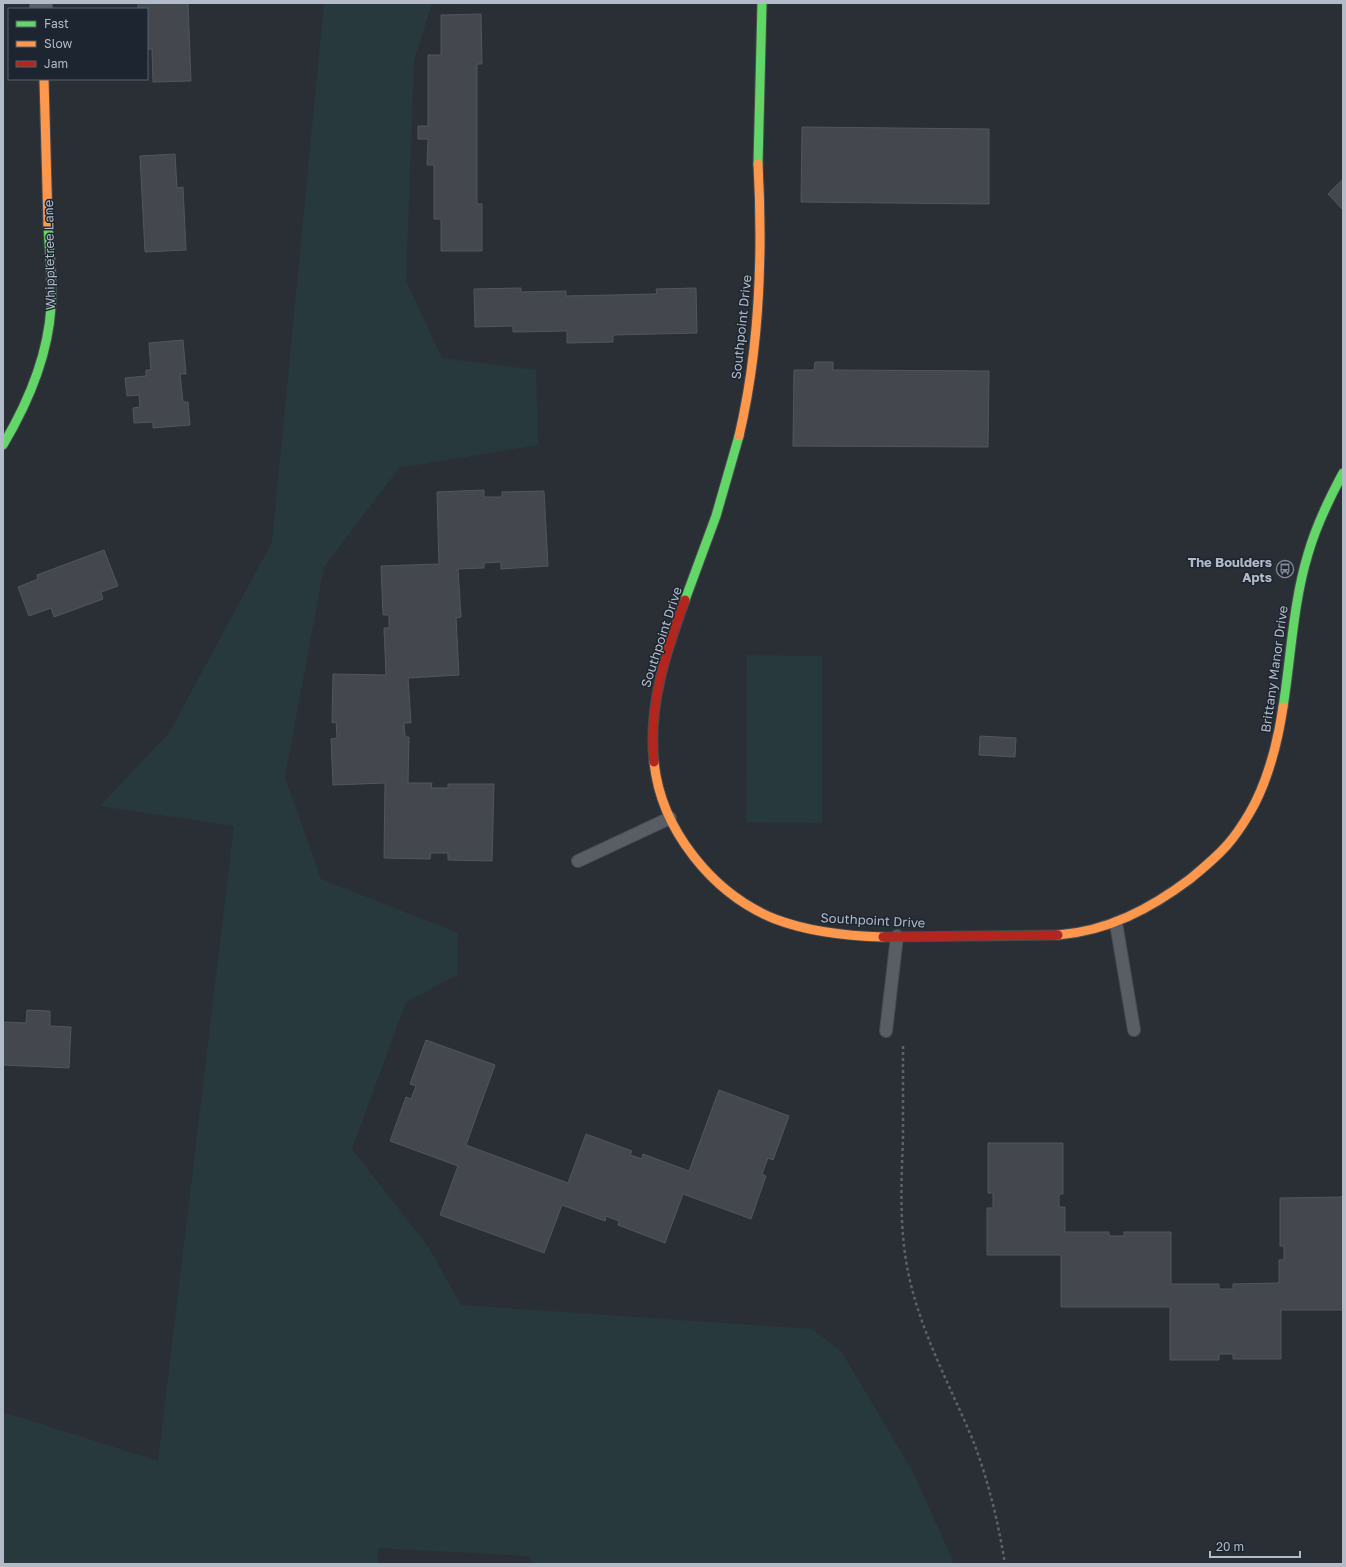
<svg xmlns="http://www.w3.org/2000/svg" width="1346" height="1567" viewBox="0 0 1346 1567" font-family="'Golos Text',sans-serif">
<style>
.green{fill:#27393c}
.building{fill:#44484e;stroke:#51565e}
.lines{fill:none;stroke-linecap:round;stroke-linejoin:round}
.lane-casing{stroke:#484b51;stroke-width:14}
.street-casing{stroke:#484b51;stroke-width:24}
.fast-casing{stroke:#484b51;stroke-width:11}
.slow-casing{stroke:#484b51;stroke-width:11}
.jam-casing{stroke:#484b51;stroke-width:11}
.path{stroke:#5c6268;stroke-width:2.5;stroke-dasharray:3 3;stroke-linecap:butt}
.lane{stroke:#595d64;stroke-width:12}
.street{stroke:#595d64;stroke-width:22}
.fast{stroke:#63d668;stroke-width:9}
.slow{stroke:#ff974d;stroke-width:9}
.jam{stroke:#b3261e;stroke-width:9}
.labels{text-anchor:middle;stroke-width:3;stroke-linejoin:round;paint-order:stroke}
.street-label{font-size:13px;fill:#b3bbc8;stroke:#1d2531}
.poi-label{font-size:13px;font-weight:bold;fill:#b3bbc8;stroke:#1d2531;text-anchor:end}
</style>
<rect width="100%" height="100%" fill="#2a2f36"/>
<path class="green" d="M 324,3 L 432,3 L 414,61 L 406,281 L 442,358 L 536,370 L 538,445 L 399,468 L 324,567 L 285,777 L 321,879 L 458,933 L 457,975 L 406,1002 L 352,1149 L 429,1248 L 461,1305 L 812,1329 L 841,1351 L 913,1472 L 954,1564 L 532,1564 L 529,1556 L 378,1548 L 378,1564 L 3,1564 L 3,1412 L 158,1461 L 234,826 L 100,806 L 169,733 L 272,542 Z
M 747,655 L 822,656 L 822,823 L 746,822 Z"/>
<path class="building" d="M 138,3 L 188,3 L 191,81 L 153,82 L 152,49 L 147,49 L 147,9 L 138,9 Z
M 481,14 L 482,64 L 477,64 L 477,204 L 482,204 L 482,251 L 441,251 L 441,219 L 434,219 L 434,165 L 427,165 L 428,139 L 418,139 L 418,126 L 428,126 L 428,55 L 441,55 L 441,15 Z
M 802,127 L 989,129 L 989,204 L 801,202 Z
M 175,154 L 177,188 L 183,187 L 186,250 L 145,252 L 140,156 Z
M 1343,179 L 1343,210 L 1328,194 Z
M 521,288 L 521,292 L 566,291 L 566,296 L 657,294 L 656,289 L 696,288 L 697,333 L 613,335 L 613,342 L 567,343 L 567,331 L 513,332 L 513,326 L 475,327 L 474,289 Z
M 183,340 L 186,374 L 180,374 L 183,402 L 188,402 L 190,425 L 153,428 L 153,422 L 134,423 L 133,408 L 140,407 L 139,395 L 127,396 L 125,378 L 146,376 L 146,370 L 151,370 L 149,343 Z
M 815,362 L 833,362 L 833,370 L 989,371 L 988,447 L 793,446 L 794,370 L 814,370 Z
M 484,490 L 484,497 L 502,497 L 502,492 L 544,491 L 548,566 L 501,569 L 501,562 L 484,563 L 484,568 L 458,569 L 461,617 L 456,618 L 459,675 L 408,678 L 411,723 L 404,723 L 405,737 L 409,737 L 408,783 L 432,783 L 431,788 L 448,788 L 448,784 L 494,784 L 492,861 L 448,860 L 448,853 L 431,853 L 430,859 L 384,858 L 385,783 L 333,785 L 331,739 L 337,738 L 336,722 L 332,723 L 333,674 L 386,675 L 384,628 L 389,628 L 389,615 L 383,615 L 381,566 L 439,564 L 437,492 Z
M 104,550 L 118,586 L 101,592 L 103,599 L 54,617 L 51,608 L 29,616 L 18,587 L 38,579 L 37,575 Z
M 980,736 L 1016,738 L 1015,757 L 979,755 Z
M 27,1010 L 50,1011 L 50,1026 L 71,1027 L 69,1068 L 3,1065 L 3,1022 L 26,1023 Z
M 426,1040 L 495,1065 L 466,1145 L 568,1183 L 586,1134 L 632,1151 L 630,1155 L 642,1159 L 643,1154 L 689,1171 L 719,1090 L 789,1116 L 773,1160 L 768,1158 L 762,1174 L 766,1176 L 751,1219 L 683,1194 L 665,1243 L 618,1225 L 619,1221 L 606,1216 L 605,1221 L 562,1205 L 544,1253 L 440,1215 L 458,1166 L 390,1141 L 406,1097 L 411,1099 L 416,1086 L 410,1084 Z
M 988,1143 L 1063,1143 L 1063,1194 L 1059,1194 L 1059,1207 L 1065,1207 L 1065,1232 L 1109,1232 L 1109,1236 L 1124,1236 L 1124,1232 L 1171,1232 L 1171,1284 L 1219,1284 L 1219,1289 L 1233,1289 L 1233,1284 L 1279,1283 L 1279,1260 L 1284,1260 L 1284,1246 L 1280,1246 L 1280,1198 L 1343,1197 L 1343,1310 L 1281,1310 L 1281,1359 L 1233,1359 L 1233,1354 L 1219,1354 L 1219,1360 L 1170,1360 L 1170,1307 L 1061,1307 L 1061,1255 L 987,1255 L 987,1208 L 993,1208 L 993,1193 L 988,1193 Z"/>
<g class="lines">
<g class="lane-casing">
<path id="lane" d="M 578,861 L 670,818
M 1116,923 L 1134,1030
M 886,1031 L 897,936"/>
</g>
<g class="street-casing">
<path id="street" d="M 41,3 L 41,9"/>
</g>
<g class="fast-casing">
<path id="fast" d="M 758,164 L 762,3
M 3,445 C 28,403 48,357 51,307 C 53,279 49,251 48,224
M 685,600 L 716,516 L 739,436
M 1283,707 C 1291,657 1293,603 1308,554 C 1316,526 1329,499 1343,473"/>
</g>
<g class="slow-casing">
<path id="slow" d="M 44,79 L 48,224
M 739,436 C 760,347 763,255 758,164
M 654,762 C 661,830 713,894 775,919 C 809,932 847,936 883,937
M 1058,935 C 1108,931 1150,909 1190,879 C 1203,868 1217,857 1228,844 C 1236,835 1243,824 1249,814 C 1267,784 1278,742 1283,707"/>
</g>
<g class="jam-casing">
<path id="jam" d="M 654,762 C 648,705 666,652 685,600
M 883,937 L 1058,935"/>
</g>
<path class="path" d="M 903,1046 C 903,1077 903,1108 903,1139 C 901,1187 899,1234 910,1281 C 923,1336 950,1386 972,1438 C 988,1479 998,1521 1005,1564"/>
<use href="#lane" class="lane"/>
<use href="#street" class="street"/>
<use href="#fast" class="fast"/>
<use href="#slow" class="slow"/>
<use href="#jam" class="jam"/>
</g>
<defs>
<g id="bus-ring" transform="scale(0.9)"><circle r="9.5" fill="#1d2531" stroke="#838a95" stroke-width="1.5"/><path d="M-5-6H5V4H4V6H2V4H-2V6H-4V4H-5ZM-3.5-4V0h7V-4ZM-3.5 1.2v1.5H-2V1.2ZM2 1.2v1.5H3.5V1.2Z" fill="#838a95"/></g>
</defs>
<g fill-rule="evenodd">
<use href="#bus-ring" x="1285" y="569"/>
</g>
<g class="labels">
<g class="street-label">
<text transform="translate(49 255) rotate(-91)" y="5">Whippletree Lane</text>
<text transform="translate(741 327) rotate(-84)" y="5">Southpoint Drive</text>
<text transform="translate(661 637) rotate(-72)" y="5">Southpoint Drive</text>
<text transform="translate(1274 669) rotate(-82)" y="5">Brittany Manor Drive</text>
<text transform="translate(873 920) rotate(3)" y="5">Southpoint Drive</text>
</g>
<g class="poi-label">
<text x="1272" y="567">The Boulders<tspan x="1272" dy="15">Apts</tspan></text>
</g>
</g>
<rect width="1346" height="1567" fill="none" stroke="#b3bbc8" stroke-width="8"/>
<rect x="8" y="8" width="140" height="72" fill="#1d2531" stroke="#59616d"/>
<rect x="16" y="21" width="20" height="6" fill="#63d668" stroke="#59616d"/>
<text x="44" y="28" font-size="12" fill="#b3bbc8">Fast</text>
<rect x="16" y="41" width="20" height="6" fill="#ff974d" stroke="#59616d"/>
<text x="44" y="48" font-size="12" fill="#b3bbc8">Slow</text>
<rect x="16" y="61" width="20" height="6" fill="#b3261e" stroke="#59616d"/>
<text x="44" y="68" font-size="12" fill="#b3bbc8">Jam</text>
<path d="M1210 1551v6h90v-6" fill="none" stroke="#b3bbc8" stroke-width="2"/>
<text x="1216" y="1551" font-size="12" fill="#b3bbc8" stroke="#1d2531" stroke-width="3" paint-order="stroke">20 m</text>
</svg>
